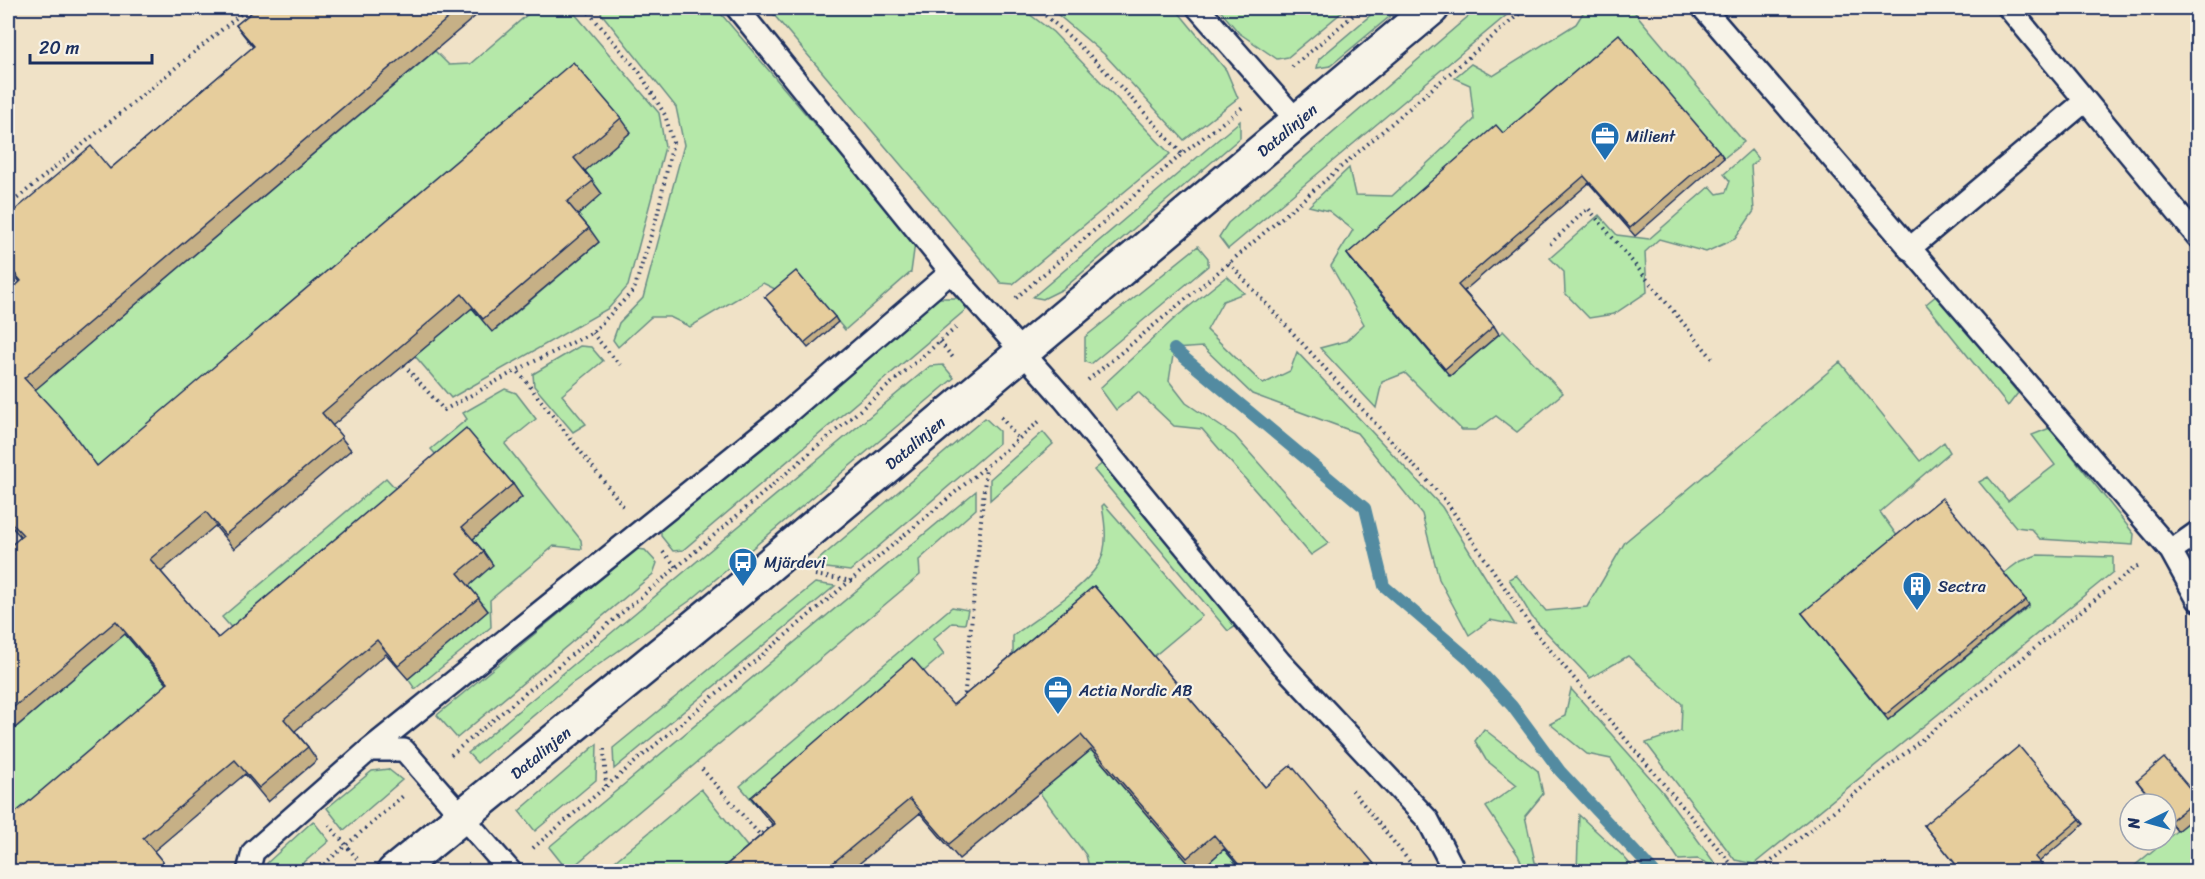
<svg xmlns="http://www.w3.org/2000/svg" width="2205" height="879" viewBox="0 0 2205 879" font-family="Sriracha,sans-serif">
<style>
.built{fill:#f0e2c7;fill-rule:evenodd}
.green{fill:#b5e8a9;stroke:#688c84;stroke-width:1.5}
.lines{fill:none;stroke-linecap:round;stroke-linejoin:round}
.stream{stroke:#528ba1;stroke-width:12}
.lane-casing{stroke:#1b2f5e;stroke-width:26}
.secondary-casing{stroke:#1b2f5e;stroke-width:38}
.path{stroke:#1b2f5e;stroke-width:4;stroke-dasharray:1.5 4.5;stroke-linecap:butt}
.lane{stroke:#f7f3e8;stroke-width:21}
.secondary{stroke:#f7f3e8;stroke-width:33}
.wall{fill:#c6b086;stroke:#1b2f5e;stroke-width:1.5}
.building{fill:#e6cd9c;stroke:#1b2f5e;stroke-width:1.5}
.labels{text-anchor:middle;stroke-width:4.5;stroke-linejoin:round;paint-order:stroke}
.street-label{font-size:16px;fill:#1b2f5e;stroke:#f7f3e8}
.poi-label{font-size:16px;fill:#1b2f5e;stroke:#f7f3e8;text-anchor:start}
</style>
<rect width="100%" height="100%" fill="#f4ebd9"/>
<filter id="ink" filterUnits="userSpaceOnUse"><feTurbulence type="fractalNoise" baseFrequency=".0167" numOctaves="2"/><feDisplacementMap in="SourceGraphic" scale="12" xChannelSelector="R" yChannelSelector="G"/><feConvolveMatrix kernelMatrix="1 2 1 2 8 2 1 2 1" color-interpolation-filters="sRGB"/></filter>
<g filter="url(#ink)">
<path class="built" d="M 8,8 L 2197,8 L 2197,871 L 8,871 ZM 2130,804 L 2166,804 L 2166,840 L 2130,840 Z"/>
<path class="green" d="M 535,8 L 570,8 L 659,113 L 665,147 L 628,286 L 609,308 L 451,398 L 415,356 L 472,308 L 493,332 L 599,242 L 79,503 L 32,392 L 435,51 L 449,65 L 470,64 Z
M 601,8 L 716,8 L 915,243 L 911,272 L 845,330 L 799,276 L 781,292 L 763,283 L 690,327 L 670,317 L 651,317 L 618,347 L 613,340 L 619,323 L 643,298 L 684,145 L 676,107 L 601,13 Z
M 768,8 L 1021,8 L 1053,32 L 1170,154 L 1013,284 L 1001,283 Z
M 1050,8 L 1175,8 L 1226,70 L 1238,98 L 1184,140 L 1104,54 Z
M 1218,8 L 1347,8 L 1288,57 L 1277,59 L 1239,33 Z
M 1379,8 L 1400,8 L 1330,66 L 1317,68 L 1319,59 Z
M 1478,8 L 1515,8 L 1228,249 L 1219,237 L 1228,223 Z
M 1586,8 L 1631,8 L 1744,142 L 1724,158 L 1624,41 L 1352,261 L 1450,376 L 1503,331 L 1563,393 L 1517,432 L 1496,416 L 1476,430 L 1462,430 L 1405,373 L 1382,382 L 1376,408 L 1320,348 L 1346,341 L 1364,324 L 1331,266 L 1353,230 L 1329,211 L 1309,206 L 1349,168 L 1355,195 L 1392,196 L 1474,120 L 1470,85 L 1454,78 L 1471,64 L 1493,76 L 1576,24 Z
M 1240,121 L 1240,138 L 1063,289 L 1043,299 L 1033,297 Z
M 1751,150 L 1758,159 L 1751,166 L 1754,211 L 1735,239 L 1706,252 L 1659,239 L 1645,252 L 1647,292 L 1614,314 L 1589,318 L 1565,293 L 1564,272 L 1550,258 L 1599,215 L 1617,235 L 1649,239 L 1710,186 L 1717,194 L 1726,192 L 1730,181 L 1724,174 Z
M 1198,246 L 1208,258 L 1208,266 L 1091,364 L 1085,362 L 1085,337 Z
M 1227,276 L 1244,293 L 1223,301 L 1207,330 L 1263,384 L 1290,371 L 1297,352 L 1442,507 L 1515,625 L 1490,620 L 1469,635 L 1439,579 L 1422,514 L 1357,433 L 1252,394 L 1203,347 L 1174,349 L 1169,381 L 1186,403 L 1235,436 L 1329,543 L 1311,555 L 1202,429 L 1174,426 L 1138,392 L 1116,410 L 1100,388 L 1175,318 Z
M 1937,295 L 2018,393 L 2008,406 L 1926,304 Z
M 933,298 L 958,298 L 969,307 L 683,550 L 673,551 L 661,536 L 661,527 Z
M 580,346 L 591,347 L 603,361 L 562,395 L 586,424 L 573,432 L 534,386 L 533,374 Z
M 1840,362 L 1920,461 L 1944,442 L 1950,452 L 1880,512 L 1900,540 L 1888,720 L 2029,606 L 2004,573 L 2019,562 L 2037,555 L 2113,557 L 2113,572 L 1754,864 L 1735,860 L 1646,743 L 1681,731 L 1682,704 L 1628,656 L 1590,678 L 1532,617 L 1509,579 L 1516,575 L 1546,611 L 1587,607 L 1625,542 Z
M 943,365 L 954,378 L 691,600 L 571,684 L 477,763 L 468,753 L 930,366 Z
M 505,389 L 516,393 L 536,419 L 505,444 L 581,540 L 582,549 L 554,546 L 490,600 L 491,627 L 415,689 L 408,679 L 488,611 L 468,587 L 472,540 L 522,497 L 446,466 L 431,449 L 467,419 L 463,413 Z
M 985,418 L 999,431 L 999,443 L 850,571 L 811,566 Z
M 2050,428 L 2134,534 L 2133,545 L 2040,539 L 2031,529 L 2016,527 L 1979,482 L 1988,477 L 2008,501 L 2055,465 L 2032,435 Z
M 1043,432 L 1053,444 L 990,500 L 990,479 Z
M 1103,463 L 1238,625 L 1228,631 L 1094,470 Z
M 386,478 L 406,500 L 242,640 L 222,617 Z
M 976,491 L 976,509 L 919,560 L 920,575 L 568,871 L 549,847 Z
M 1104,504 L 1202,616 L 1153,657 L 1013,664 L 1013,636 C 1039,616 1081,591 1098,565 C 1109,548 1105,523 1102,506 Z
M 637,549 L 645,550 L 657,563 L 653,574 L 457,738 L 437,715 Z
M 815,583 L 835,586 L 614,769 L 613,748 Z
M 952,607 L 968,610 L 965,624 L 952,623 L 933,639 L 944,654 L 761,811 L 740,786 Z
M 108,614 L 178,696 L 8,840 L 8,734 L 105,651 Z
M 1571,689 L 1662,791 L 1719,869 L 1698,859 L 1679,860 L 1611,759 L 1587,754 L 1550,724 L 1565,716 Z
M 1484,729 L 1538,771 L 1543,794 L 1525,816 L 1535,862 L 1546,871 L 1525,871 L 1518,855 L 1486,807 L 1517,785 L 1486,760 L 1475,741 Z
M 597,744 L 596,780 L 535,831 L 519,811 Z
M 1091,750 L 1196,871 L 1090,871 L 1086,855 L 1039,792 Z
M 388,769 L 402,780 L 344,830 L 327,808 L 372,771 Z
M 701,789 L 758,860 L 745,871 L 602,872 Z
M 2197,814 L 2197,871 L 2127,872 Z
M 1579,815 L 1623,856 L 1636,871 L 1577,871 Z
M 313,821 L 329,841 L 294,871 L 266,871 L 267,863 Z
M 1224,849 L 1243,871 L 1198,872 Z
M 466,865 L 477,871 L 445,871 L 451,867 Z"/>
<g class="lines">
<path class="stream" d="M 1174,349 L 1365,508 L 1384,586 L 1469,659 L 1512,706 L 1560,771 L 1654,872"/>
<g class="lane-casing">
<path id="lane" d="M 737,8 L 951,272 L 1064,399 L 1280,662 L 1428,820 L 1455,872
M 1198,8 L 1298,122
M 1703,8 L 2171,551 L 2198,600
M 2009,8 L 2198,237
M 1909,249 L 2085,101
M 2171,551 L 2198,532
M 369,750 L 785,415 L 951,272
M 248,872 L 253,852 L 369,750 L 404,750 L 511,872"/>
</g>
<g class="secondary-casing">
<g id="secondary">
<path id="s1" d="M 394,872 L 743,587 L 1432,8"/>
</g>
</g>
<path class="path" d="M 585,8 L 640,73 L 665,115 L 673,142 L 657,216 L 634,290 L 592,333 L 517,370 L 623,506
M 1036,8 C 1090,51 1136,103 1182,154
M 1292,67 L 1362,8
M 8,206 L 248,8
M 1550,244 L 1588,208 L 1712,358
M 1229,263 L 1445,500 L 1535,632 L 1738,872
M 1016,298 L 1182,154 L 1244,106
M 592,333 L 620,365
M 940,342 L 955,360
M 404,365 L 444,410 L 517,370
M 1088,380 L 1229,263 L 1526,8
M 1001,417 L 1019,440
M 663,552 L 677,567
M 815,575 L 852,581
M 964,700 L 986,468
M 604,749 L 606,786
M 451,755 L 677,567 L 958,326
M 702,769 L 760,835 L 773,825
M 1352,790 L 1413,866
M 329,825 L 359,861
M 533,848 L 1041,420
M 315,872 L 404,795
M 1758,872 L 2133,569 L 2142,565"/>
<use href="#lane" class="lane"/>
<use href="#secondary" class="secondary"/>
</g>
<path class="wall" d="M 257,8 L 485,8 L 35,390 L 97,466 L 621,118 L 631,132 L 585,171 L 602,194 L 578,215 L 589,228 L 599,242 L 492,332 L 472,308 L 332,426 L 351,450 L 234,549 L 215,526 L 161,572 L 218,638 L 513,484 L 522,497 L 473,539 L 484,552 L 493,565 L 469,586 L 488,611 L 408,679 L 386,654 L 295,731 L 308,747 L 317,760 L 268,802 L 245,774 L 154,851 L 170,872 L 8,872 L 167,684 L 125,634 L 8,734 L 8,548 L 21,537 L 8,523 L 8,293 L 20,282 L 8,268 L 8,216 L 110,169 L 253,47 L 236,25 Z
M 2184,8 L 2198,8 L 2198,23 Z
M 1503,133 L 1719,151 L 1724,158 L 1635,236 L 1589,183 L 1464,291 L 1494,326 L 1499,334 L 1450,376 L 1352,261 L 1347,254 Z
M 765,297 L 835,317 L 838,322 L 808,348 Z
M 1094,586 L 1265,787 L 1381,872 L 1243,872 L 1224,849 L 1198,872 L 1196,872 L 1091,750 L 959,859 L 920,813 L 849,872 L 718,872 L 773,825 L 761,811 L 751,797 L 953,705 Z
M 2026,600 L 2029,605 L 1888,720 L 1802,613 Z
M 2137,781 L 2198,798 L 2198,814 L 2177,831 L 2166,817 L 2166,804 L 2155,804 Z
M 2080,819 L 2084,824 L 2039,862 L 2047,872 L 1962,872 L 1924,825 Z"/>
<path class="building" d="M 257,8 L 460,8 L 24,378 L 62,419 L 97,466 L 573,62 L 621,118 L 574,158 L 593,181 L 567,202 L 589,228 L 483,319 L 462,294 L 322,413 L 342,437 L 225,535 L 206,512 L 150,559 L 218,638 L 466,428 L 513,484 L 462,527 L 484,552 L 458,573 L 479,598 L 398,666 L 377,640 L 284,719 L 308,747 L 259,788 L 235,760 L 143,838 L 163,862 L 152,872 L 8,872 L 8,819 L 168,683 L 116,621 L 8,712 L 8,548 L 23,535 L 8,519 L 8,293 L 21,281 L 8,265 L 8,216 L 91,146 L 110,169 L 254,46 L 236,25 Z
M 2188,8 L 2198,8 L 2198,19 Z
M 1619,34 L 1719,151 L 1630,228 L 1584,176 L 1458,285 L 1494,326 L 1445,369 L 1347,254 L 1496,125 L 1503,133 Z
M 796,271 L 835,317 L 804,343 L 765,297 Z
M 1942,498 L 2026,600 L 1885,715 L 1802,613 Z
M 1094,586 L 1265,787 L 1291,765 L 1381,872 L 1245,872 L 1214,835 L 1187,858 L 1081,735 L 949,844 L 910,799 L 822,872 L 718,872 L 775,824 L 751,797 L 912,658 L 953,705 Z
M 2019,746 L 2080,819 L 2035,857 L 2046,870 L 2045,872 L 1962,872 L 1924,825 Z
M 2164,758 L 2198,798 L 2198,799 L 2170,821 L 2166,816 L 2166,804 L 2156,804 L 2137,781 Z"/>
</g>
<defs>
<g id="office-pin" transform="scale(1.5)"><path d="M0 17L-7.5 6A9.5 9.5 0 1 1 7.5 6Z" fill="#1f6fb2" stroke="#f7f3e8"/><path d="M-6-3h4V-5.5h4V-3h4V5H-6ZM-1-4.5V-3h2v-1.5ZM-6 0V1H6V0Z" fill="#fff"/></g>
<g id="bus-pin" transform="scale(1.5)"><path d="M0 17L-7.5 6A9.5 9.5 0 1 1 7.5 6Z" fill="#1f6fb2" stroke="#f7f3e8"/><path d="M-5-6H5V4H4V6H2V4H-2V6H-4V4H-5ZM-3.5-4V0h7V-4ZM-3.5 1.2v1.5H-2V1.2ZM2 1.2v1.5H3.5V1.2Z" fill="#fff"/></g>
<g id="building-pin" transform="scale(1.5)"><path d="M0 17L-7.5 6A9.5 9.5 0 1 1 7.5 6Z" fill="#1f6fb2" stroke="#f7f3e8"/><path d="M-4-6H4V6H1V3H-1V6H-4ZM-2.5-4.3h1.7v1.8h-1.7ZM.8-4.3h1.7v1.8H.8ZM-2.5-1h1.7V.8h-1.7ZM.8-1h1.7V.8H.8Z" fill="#fff"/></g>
</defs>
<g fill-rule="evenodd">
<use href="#office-pin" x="1605" y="136"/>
<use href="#bus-pin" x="743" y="562"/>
<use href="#building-pin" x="1917" y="586"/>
<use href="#office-pin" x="1058" y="690"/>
</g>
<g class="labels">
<g class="street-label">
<text dy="6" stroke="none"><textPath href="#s1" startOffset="1161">Datalinjen</textPath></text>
<text dy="6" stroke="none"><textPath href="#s1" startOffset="675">Datalinjen</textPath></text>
<text dy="6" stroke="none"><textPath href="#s1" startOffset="189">Datalinjen</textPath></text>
</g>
<g class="poi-label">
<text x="1626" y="142">Milient</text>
<text x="764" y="568">Mjärdevi</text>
<text x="1938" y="592">Sectra</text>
<text x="1079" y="696">Actia Nordic AB</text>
</g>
</g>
<rect width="2205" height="879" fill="none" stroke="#f7f3e8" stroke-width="30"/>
<rect x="15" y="15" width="2175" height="849" fill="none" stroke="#1b2f5e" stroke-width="2" filter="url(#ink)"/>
<g transform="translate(2148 822) rotate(265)"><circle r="28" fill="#f7f3e8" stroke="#9fa5b1" stroke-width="1.5"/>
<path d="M0-4.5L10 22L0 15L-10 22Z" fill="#1f6fb2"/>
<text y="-9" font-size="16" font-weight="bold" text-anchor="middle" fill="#1b2f5e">N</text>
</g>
<path d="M30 54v9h122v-9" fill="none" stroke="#1b2f5e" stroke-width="3"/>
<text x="39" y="54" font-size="18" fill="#1b2f5e" stroke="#f7f3e8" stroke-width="4.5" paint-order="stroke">20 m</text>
</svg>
